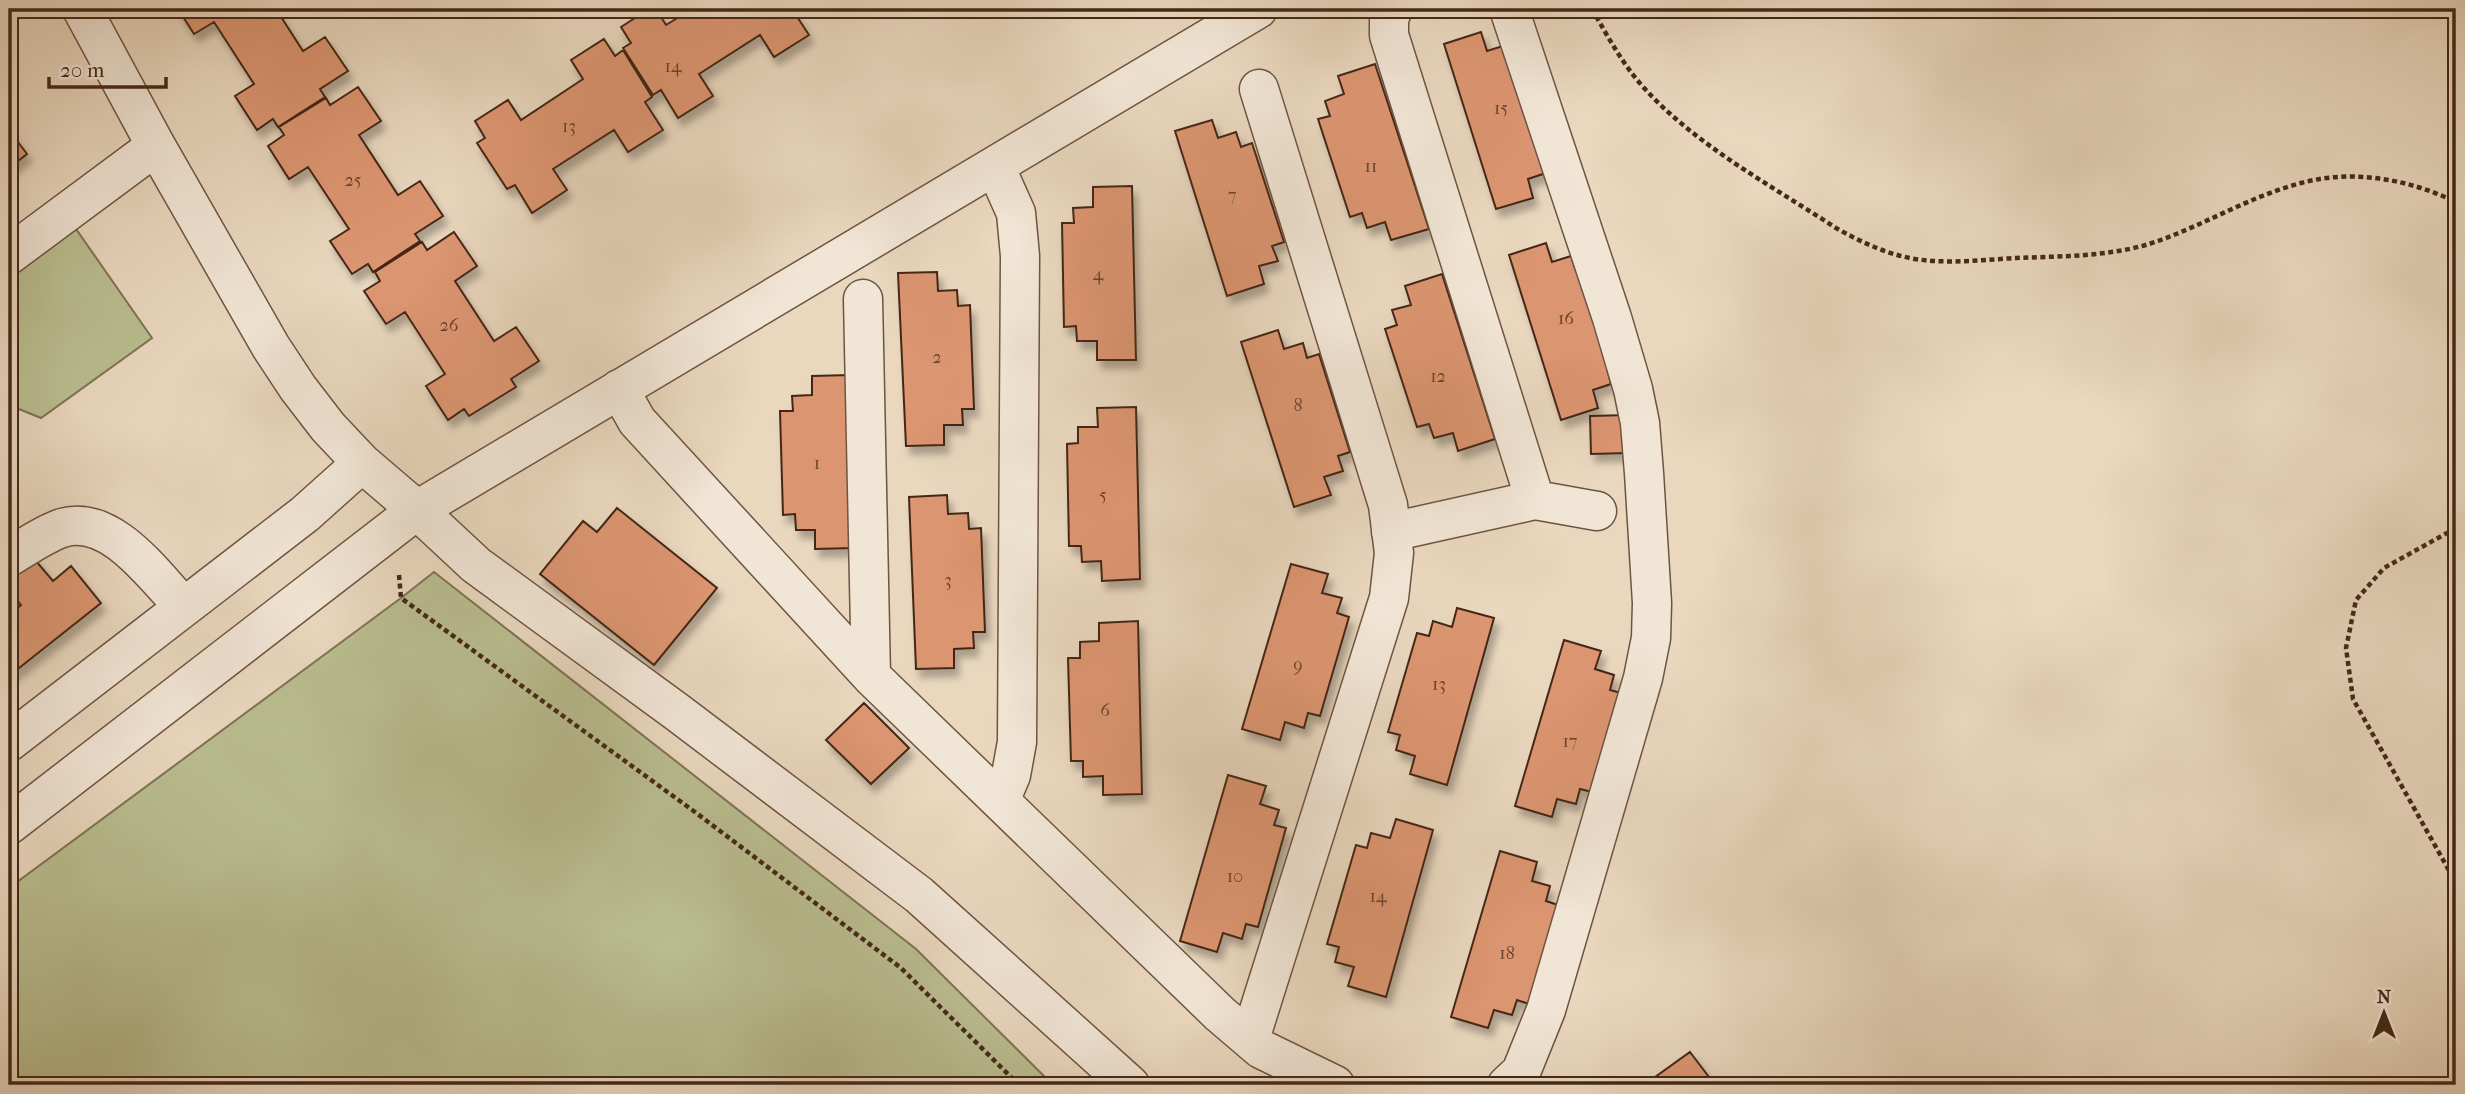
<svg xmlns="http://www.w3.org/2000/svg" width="2465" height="1094" viewBox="0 0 2465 1094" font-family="'IM FELL French Canon',serif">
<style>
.green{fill:#b9bd8f;stroke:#7f7254;stroke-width:2}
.building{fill:#db956f;stroke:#452818;stroke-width:2;filter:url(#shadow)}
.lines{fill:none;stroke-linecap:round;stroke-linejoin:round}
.minor-casing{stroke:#6e5442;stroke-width:41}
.path{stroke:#452818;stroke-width:4.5;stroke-dasharray:5 3.5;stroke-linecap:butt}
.minor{stroke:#f1e5d5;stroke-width:38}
.labels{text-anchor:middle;stroke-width:5;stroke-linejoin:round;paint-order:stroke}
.number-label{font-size:18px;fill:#6a432e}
</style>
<defs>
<filter id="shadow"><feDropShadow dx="4.5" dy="8" stdDeviation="3.5" flood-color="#0004"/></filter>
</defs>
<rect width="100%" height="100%" fill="#e9d7be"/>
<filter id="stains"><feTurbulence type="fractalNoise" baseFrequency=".00286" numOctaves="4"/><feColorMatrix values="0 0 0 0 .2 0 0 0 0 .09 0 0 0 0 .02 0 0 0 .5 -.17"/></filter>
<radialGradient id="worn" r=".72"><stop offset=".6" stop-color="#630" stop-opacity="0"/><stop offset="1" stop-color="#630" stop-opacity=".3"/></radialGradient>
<path class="green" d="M 74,226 L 152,338 L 41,418 L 9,405 L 9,272 Z
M 434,572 L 916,949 L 1053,1085 L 9,1085 L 9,888 L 401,598 Z"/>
<path class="building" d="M 178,9 L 276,9 L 303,51 L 325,37 L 348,71 L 320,89 L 325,97 L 278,127 L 273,119 L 257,130 L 235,96 L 254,84 L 214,22 L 194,34 Z
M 649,9 L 656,9 L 666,25 L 692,9 L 792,9 L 809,35 L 774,57 L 760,35 L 699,74 L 713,96 L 678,118 L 661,90 L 653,95 L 623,48 L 631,43 L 621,27 Z
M 1481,32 L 1487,51 L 1506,45 L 1546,173 L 1528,179 L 1533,198 L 1496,209 L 1444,44 Z
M 604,39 L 615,56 L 623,50 L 652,97 L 645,102 L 663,130 L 628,152 L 614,130 L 553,169 L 567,190 L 532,213 L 515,185 L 507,189 L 477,143 L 485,138 L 475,121 L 508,100 L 521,120 L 583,79 L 571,60 Z
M 1375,64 L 1429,229 L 1391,240 L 1385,222 L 1367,228 L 1362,213 L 1350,217 L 1318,119 L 1330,116 L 1325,101 L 1344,94 L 1338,76 Z
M 358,87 L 381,121 L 359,135 L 398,195 L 420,181 L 443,216 L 415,234 L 420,241 L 373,272 L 368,264 L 352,274 L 330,241 L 349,229 L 308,167 L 289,179 L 268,146 L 284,135 L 279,127 L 326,98 L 330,105 Z
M 1212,120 L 1218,138 L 1236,132 L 1241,147 L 1252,143 L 1284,242 L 1272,246 L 1278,261 L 1259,266 L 1264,284 L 1227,296 L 1175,131 Z
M 9,130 L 27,154 L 9,168 Z
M 1132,186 L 1136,360 L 1097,360 L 1097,341 L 1077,341 L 1076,326 L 1064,327 L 1062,223 L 1074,223 L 1073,208 L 1093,207 L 1093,187 Z
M 454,232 L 477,266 L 455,281 L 494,341 L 516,327 L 539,361 L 511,379 L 516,387 L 469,416 L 464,409 L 448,420 L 426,386 L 445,374 L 405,312 L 386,324 L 364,291 L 380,281 L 375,272 L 422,242 L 427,250 Z
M 1546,243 L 1552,262 L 1571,256 L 1576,271 L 1587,267 L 1618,365 L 1607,369 L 1611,384 L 1593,390 L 1598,408 L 1561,420 L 1509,255 Z
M 937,272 L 938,291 L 957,290 L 958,306 L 970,305 L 974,409 L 962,409 L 963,425 L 944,425 L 944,445 L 906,446 L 898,273 Z
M 1442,274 L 1495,439 L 1458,451 L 1453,433 L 1434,438 L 1429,424 L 1417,427 L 1385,329 L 1397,325 L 1392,310 L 1411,305 L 1405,286 Z
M 1278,330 L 1284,349 L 1303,343 L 1307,358 L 1319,354 L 1350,452 L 1338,456 L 1343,471 L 1324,477 L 1331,495 L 1294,507 L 1241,342 Z
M 850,375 L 854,548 L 815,549 L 815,530 L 796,530 L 795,514 L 783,515 L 780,411 L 793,411 L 792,396 L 812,395 L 812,376 Z
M 1136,407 L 1140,579 L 1102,581 L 1101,561 L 1082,562 L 1081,546 L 1069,546 L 1067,444 L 1078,443 L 1078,427 L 1098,427 L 1097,408 Z
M 1628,415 L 1629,453 L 1591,454 L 1590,416 Z
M 947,495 L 948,514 L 968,513 L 969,529 L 981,528 L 985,632 L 973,632 L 974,648 L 954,649 L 954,668 L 916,669 L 909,497 Z
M 617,508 L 717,588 L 654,665 L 540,574 L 583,521 L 597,532 Z
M 30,554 L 53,581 L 71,566 L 101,603 L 9,676 L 9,615 L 21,605 L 9,589 L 9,570 Z
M 1291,564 L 1328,574 L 1322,593 L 1342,598 L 1337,613 L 1349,617 L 1320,716 L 1308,713 L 1304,728 L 1285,722 L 1280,740 L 1242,729 Z
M 1457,608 L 1494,618 L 1447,785 L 1410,774 L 1415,756 L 1396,750 L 1400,735 L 1388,732 L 1417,633 L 1429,636 L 1433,621 L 1452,627 Z
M 1138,621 L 1142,794 L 1103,795 L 1103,776 L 1083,777 L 1083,761 L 1071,761 L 1068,658 L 1080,658 L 1080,642 L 1099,641 L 1099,623 Z
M 1564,640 L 1601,651 L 1595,669 L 1614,675 L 1610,690 L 1621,693 L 1592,792 L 1580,789 L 1576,804 L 1557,799 L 1552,817 L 1515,806 Z
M 864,703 L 909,748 L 871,784 L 826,740 Z
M 1228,775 L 1266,786 L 1260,804 L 1279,810 L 1274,825 L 1286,828 L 1258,927 L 1246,924 L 1242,939 L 1223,933 L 1217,952 L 1180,941 Z
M 1396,819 L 1433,830 L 1386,997 L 1348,986 L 1354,967 L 1335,962 L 1339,947 L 1327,944 L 1356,845 L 1367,848 L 1371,833 L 1390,838 Z
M 1500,851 L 1537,862 L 1532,881 L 1550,886 L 1546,901 L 1558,905 L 1529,1004 L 1517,1000 L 1512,1015 L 1494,1010 L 1488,1028 L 1451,1017 Z
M 1690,1052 L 1715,1085 L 1644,1085 Z"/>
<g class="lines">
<g class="minor-casing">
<path id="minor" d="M 82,9 L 156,146 L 271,347 L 298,388 L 328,427 L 362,463 L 417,510 L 476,565 L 677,712 L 919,895 L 1130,1085
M 1393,9 L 1389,19 L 1389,35 L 1535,500
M 995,166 L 1016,213 L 1020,256 L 1017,742 L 1011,775 L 1000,801
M 9,255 L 156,146
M 863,299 L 871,676
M 619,389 L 637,421 L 871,676 L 1220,1014 L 1261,1049 L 1335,1085
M 1391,532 L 1535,500 L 1597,511
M 9,557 C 26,547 44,534 62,528 C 111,513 154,576 184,607
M 9,742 L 305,514 L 362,463
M 9,825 L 417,510 L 1258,9
M 1250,1039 L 1389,598 L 1394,553 L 1388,505 L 1259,89
M 1507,1085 L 1521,1072 L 1546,1010 L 1643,678 L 1651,638 L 1652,603 L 1644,473 L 1640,423 L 1633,389 L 1612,318 L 1509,9"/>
</g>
<path class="path" d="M 1592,9 C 1608,37 1623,65 1645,89 C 1697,146 1772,186 1836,228 C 1861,242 1886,254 1915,259 C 1948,264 1982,260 2016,258 C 2063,256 2113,257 2158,241 C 2206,224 2251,196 2301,183 C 2353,169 2408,179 2456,202
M 2456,528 L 2384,568 L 2356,600 L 2346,648 L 2353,699 L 2456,883
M 399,575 L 401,598 L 695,812 L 901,968 L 1019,1085"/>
<use href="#minor" class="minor"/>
</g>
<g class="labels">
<g class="number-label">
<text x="673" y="72">14</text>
<text x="1501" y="114">15</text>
<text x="569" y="132">13</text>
<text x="1371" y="172">11</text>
<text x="353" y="186">25</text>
<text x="1232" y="201">7</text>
<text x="1098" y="280">4</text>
<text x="1566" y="324">16</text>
<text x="449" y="331">26</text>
<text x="937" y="363">2</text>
<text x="1438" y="382">12</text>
<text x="1298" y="411">8</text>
<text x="817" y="469">1</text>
<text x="1103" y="501">5</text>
<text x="948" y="586">3</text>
<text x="1298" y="671">9</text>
<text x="1439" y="690">13</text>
<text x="1105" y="716">6</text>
<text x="1570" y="747">17</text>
<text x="1235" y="882">10</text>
<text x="1378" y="902">14</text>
<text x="1507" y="959">18</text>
</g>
</g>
<rect width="2465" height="1094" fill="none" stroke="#e9d7be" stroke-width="35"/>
<rect x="10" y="10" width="2444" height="1073" fill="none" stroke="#452818" stroke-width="3.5"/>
<rect x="18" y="18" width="2430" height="1059" fill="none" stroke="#452818" stroke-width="2"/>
<g transform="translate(2384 1013)" stroke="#f1e5d5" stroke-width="5" paint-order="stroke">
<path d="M0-5L12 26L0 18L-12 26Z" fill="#452818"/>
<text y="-10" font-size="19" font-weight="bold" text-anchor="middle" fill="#452818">N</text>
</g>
<path d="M49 77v10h117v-10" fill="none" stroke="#452818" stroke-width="3.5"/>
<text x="60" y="77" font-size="21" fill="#452818" stroke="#f1e5d5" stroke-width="5" paint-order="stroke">20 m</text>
<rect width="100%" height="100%" filter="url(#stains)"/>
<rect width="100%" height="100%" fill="url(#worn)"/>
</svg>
